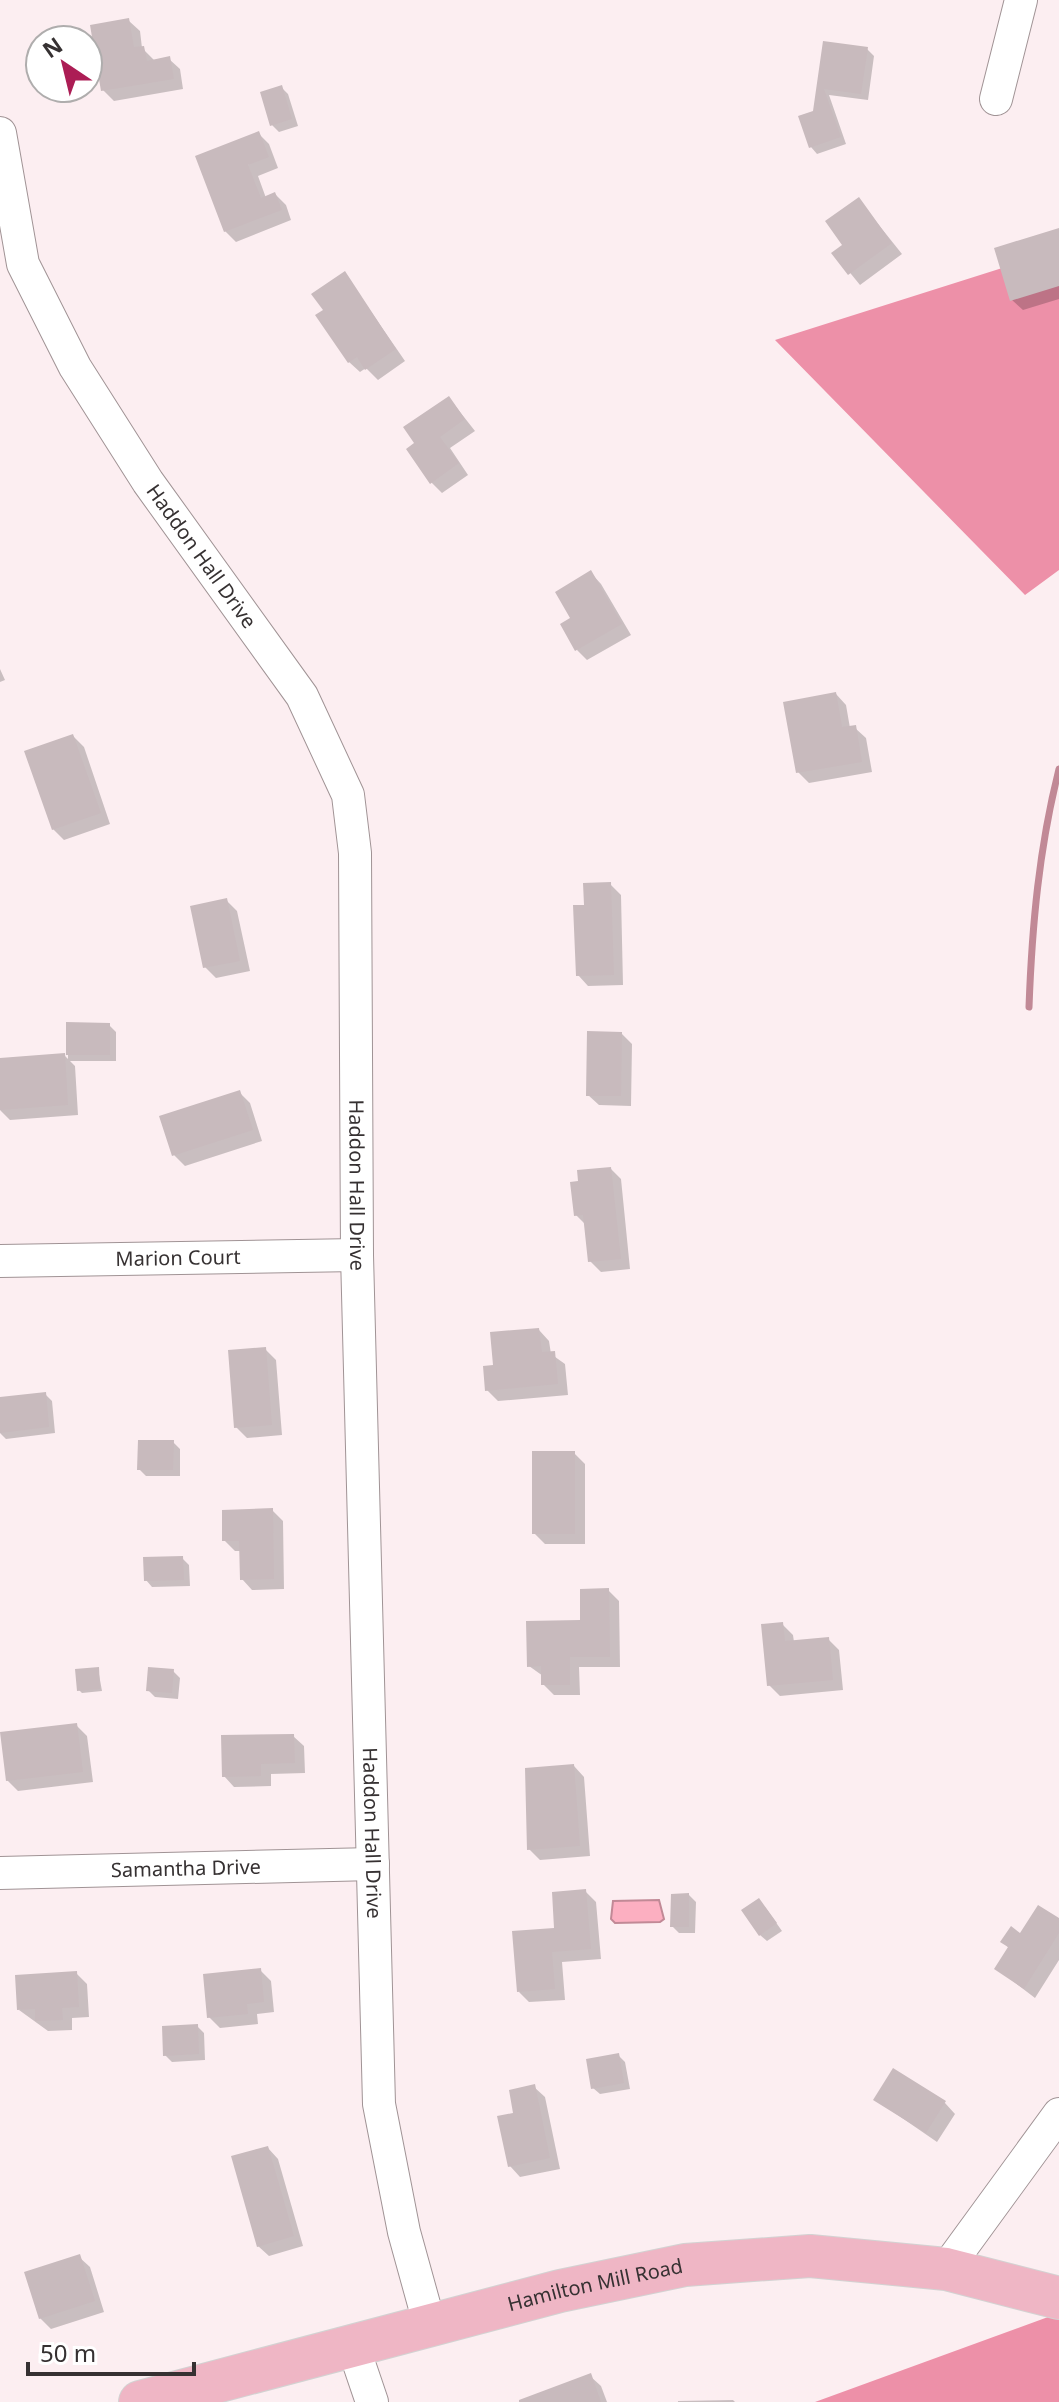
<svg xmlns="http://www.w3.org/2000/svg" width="1059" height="2402" viewBox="0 0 1059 2402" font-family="'Noto Sans',sans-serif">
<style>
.forest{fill:#ed90a8}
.water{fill:#fcafc1;stroke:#c18996;stroke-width:2}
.shadow{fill:#0003}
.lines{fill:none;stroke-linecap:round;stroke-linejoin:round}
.stream{stroke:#c18996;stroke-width:7}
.building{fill:#c8babd}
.minor-casing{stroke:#a09395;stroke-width:34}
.major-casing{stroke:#d3d2d2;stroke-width:44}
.minor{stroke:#fff;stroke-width:32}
.major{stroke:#efb6c5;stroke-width:42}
.labels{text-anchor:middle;stroke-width:7;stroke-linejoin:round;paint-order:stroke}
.street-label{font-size:20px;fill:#363132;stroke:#fff}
</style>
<rect width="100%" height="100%" fill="#fceef1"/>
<path class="forest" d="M 1059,250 L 1059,570 L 1025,595 L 775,340 Z
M 1059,2313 L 1059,2402 L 815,2402 Z"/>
<path class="water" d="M 659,1900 L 664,1919 L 660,1922 L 615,1923 L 611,1919 L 613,1901 Z"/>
<path class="shadow" d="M 129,21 L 140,31 L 142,48 L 155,61 L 169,59 L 180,69 L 183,89 L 114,101 L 103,90 Z
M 825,43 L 867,49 L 874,56 L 868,100 L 829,95 L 846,144 L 817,154 L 811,147 Z
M 281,87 L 288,94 L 298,126 L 279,132 L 272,125 Z
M 259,134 L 269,144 L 278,168 L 258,176 L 266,198 L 275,194 L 286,205 L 291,220 L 236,242 L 225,231 Z
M 858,199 L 902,254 L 860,285 L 834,253 L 845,246 Z
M 1059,230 L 1059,299 L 1023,310 L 1012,300 Z
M 345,274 L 405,361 L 378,380 L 366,368 L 360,372 L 349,362 L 325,311 Z
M 449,398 L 475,431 L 450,448 L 468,475 L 442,493 L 431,482 L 416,444 Z
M 591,573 L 601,584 L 631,635 L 587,660 L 577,650 Z
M 0,669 L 5,680 L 0,682 Z
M 836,694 L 846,705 L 850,728 L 855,728 L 866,738 L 872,772 L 809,783 L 798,772 Z
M 73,736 L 84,747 L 110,824 L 64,840 L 53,829 Z
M 610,884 L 621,895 L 623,985 L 588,986 L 578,975 L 586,906 Z
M 226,900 L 237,911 L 250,971 L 216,978 L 205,967 Z
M 68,1024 L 109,1025 L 116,1032 L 116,1061 L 70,1061 L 75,1066 L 78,1115 L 10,1120 L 0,1110 L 0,1060 L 64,1055 L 68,1059 Z
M 622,1034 L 632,1044 L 631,1106 L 599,1105 L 588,1095 Z
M 239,1092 L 250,1103 L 262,1141 L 185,1166 L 174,1155 Z
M 611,1169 L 621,1179 L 630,1269 L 601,1272 L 590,1261 L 587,1226 L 576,1215 L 580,1183 Z
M 539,1330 L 549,1341 L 551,1354 L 565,1364 L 568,1395 L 498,1401 L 487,1390 L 495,1367 Z
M 265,1349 L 276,1360 L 282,1435 L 247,1438 L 236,1427 Z
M 45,1394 L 52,1401 L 55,1433 L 6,1439 L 0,1433 L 0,1399 Z
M 173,1442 L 180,1449 L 180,1476 L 146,1476 L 139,1469 Z
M 574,1453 L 585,1464 L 585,1544 L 545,1544 L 534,1533 Z
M 272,1510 L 283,1521 L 284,1589 L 252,1590 L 242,1579 L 241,1551 L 235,1551 L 224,1540 Z
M 182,1558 L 189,1565 L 190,1586 L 152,1587 L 146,1580 Z
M 608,1590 L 619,1601 L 620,1667 L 579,1667 L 580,1695 L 554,1695 L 543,1684 L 543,1676 L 529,1666 L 582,1622 Z
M 782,1624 L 793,1635 L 794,1642 L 828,1639 L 839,1650 L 843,1690 L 780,1696 L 769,1685 Z
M 98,1669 L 102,1691 L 82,1693 L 79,1690 Z
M 173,1671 L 180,1678 L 178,1699 L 155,1697 L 148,1690 Z
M 76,1725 L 87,1736 L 93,1782 L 18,1791 L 7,1780 Z
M 293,1736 L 304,1746 L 305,1773 L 271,1774 L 271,1786 L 234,1787 L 224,1776 Z
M 574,1766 L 584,1777 L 590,1856 L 540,1860 L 529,1849 Z
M 585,1891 L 596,1902 L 601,1959 L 562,1962 L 565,2000 L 529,2002 L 519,1992 Z
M 689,1895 L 696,1902 L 695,1933 L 679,1933 L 672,1926 Z
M 765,1907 L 782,1931 L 767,1941 L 760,1935 Z
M 1059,1921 L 1059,1960 L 1035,1998 L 997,1969 L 1010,1949 L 1003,1942 Z
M 260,1970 L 271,1981 L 274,2012 L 257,2014 L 258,2024 L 220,2028 L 209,2017 Z
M 76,1973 L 87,1984 L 89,2017 L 72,2018 L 72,2030 L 48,2031 L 19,2010 Z
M 197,2026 L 204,2033 L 205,2060 L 172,2062 L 165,2055 Z
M 618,2055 L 625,2062 L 630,2089 L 600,2094 L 593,2088 Z
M 534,2087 L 545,2097 L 560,2169 L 520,2177 L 510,2166 Z
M 876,2100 L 945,2103 L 955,2114 L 937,2142 Z
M 268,2148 L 278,2159 L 303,2246 L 269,2256 L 258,2246 Z
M 79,2257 L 90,2267 L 104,2312 L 51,2329 L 40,2318 Z
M 590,2376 L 601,2386 L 607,2402 L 527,2402 Z
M 733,2400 L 735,2402 L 678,2402 L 678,2401 Z"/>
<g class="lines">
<path class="stream" d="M 1029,1007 C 1032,926 1039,848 1059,769"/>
</g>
<path class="building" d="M 129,18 L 134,47 L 144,46 L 147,61 L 170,56 L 174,79 L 101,91 L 90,25 Z
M 823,41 L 868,47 L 861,94 L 824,89 L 841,137 L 809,148 L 798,116 L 813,111 Z
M 282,85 L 292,119 L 270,126 L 260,92 Z
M 259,131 L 269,157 L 248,165 L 261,198 L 275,192 L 282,210 L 224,232 L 195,156 Z
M 859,197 L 892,243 L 848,275 L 831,253 L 842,245 L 825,221 Z
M 1059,228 L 1059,286 L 1010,301 L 994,248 Z
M 345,271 L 396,349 L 365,370 L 357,357 L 348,363 L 315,315 L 323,310 L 311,294 Z
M 449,396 L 465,419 L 440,437 L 459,463 L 430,484 L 406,449 L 414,443 L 403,427 Z
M 591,570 L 622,624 L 575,651 L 560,624 L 570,618 L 555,592 Z
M 836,692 L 842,727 L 856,725 L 862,762 L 796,773 L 783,702 Z
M 73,734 L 101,813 L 52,830 L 24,751 Z
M 611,882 L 614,975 L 576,976 L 573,905 L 584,905 L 583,883 Z
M 227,898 L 240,961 L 203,968 L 190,906 Z
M 66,1022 L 110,1023 L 110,1055 L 66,1055 Z
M 587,1031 L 622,1032 L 621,1096 L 586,1096 Z
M 65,1053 L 68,1105 L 0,1110 L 0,1058 Z
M 240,1090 L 253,1130 L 172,1156 L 159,1116 Z
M 611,1167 L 621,1259 L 588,1262 L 583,1215 L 574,1216 L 570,1182 L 578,1181 L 577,1170 Z
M 539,1328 L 542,1352 L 555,1351 L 558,1384 L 485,1391 L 483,1366 L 493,1365 L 490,1332 Z
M 266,1347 L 272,1425 L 234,1428 L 228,1350 Z
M 46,1392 L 49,1427 L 0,1433 L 0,1397 Z
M 138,1440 L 174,1440 L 173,1470 L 137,1470 Z
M 532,1451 L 575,1451 L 575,1534 L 532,1534 Z
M 273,1508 L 274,1579 L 240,1580 L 239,1541 L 222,1541 L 222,1510 Z
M 183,1556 L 184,1580 L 144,1581 L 143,1557 Z
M 609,1588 L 610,1657 L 570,1657 L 570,1685 L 541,1685 L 541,1666 L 527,1667 L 526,1621 L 580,1620 L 580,1589 Z
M 783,1622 L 785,1641 L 829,1637 L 833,1680 L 767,1686 L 761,1624 Z
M 99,1667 L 100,1689 L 77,1691 L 75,1669 Z
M 148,1667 L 174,1669 L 172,1693 L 146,1691 Z
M 77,1723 L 83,1772 L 6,1781 L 0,1732 Z
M 294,1734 L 295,1763 L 261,1764 L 261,1776 L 222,1777 L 221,1735 Z
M 574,1764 L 580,1846 L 527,1850 L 525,1768 Z
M 586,1889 L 591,1949 L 552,1952 L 555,1989 L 517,1992 L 512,1931 L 554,1928 L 552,1892 Z
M 689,1893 L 689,1927 L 670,1927 L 671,1894 Z
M 759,1898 L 777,1923 L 759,1936 L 741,1910 Z
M 1038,1905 L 1059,1918 L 1059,1933 L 1024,1989 L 994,1969 L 1008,1947 L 1000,1942 L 1011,1926 L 1020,1933 Z
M 261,1968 L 264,2002 L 247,2004 L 248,2014 L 207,2018 L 203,1974 Z
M 77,1971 L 79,2007 L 62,2008 L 63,2020 L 35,2021 L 35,2009 L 17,2010 L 15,1975 Z
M 198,2024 L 199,2054 L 163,2056 L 162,2026 Z
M 619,2053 L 624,2083 L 591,2089 L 586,2059 Z
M 893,2068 L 946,2101 L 926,2133 L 873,2100 Z
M 535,2084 L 550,2158 L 508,2167 L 497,2116 L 513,2113 L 509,2090 Z
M 268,2146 L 294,2236 L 257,2247 L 231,2156 Z
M 80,2254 L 95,2301 L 39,2319 L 24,2272 Z
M 591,2373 L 601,2402 L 519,2402 L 519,2400 Z"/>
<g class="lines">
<g class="minor-casing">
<g id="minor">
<path d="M 996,99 L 1021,0"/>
<path id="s1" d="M 0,133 L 23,264 L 75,367 L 148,482 L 302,696 L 348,795 L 355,853 L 357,1255 L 379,2104 L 404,2232 L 430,2326"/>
<path id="s2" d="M 0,1261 L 357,1255"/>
<path id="s3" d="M 0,1873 L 373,1864"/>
<path d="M 946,2269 L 1059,2114"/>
<path d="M 353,2346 L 372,2402"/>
</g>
</g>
<g class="major-casing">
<g id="major">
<path id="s4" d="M 140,2402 L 560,2291 L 685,2265 L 810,2256 L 946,2269 L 1059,2298"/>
</g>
</g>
<use href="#minor" class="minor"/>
<use href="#major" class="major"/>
</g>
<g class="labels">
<g class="street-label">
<text dy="7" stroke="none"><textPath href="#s1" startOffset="476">Haddon Hall Drive</textPath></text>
<text dy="7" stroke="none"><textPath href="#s1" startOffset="1148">Haddon Hall Drive</textPath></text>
<text dy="7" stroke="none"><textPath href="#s2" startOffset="178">Marion Court</textPath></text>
<text dy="7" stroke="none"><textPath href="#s1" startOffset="1796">Haddon Hall Drive</textPath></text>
<text dy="7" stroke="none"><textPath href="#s3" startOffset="186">Samantha Drive</textPath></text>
<text dy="7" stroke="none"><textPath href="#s4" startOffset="470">Hamilton Mill Road</textPath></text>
</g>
</g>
<g transform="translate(64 64) rotate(325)"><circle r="38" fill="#ffffff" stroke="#afadad" stroke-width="2"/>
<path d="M0-6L14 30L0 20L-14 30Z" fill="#ac1d55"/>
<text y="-12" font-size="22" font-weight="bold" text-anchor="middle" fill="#363132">N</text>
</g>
<path d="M28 2362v12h166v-12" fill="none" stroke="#363132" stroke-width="4"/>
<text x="40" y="2362" font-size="24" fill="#363132" stroke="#ffffff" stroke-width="6" paint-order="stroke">50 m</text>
</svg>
